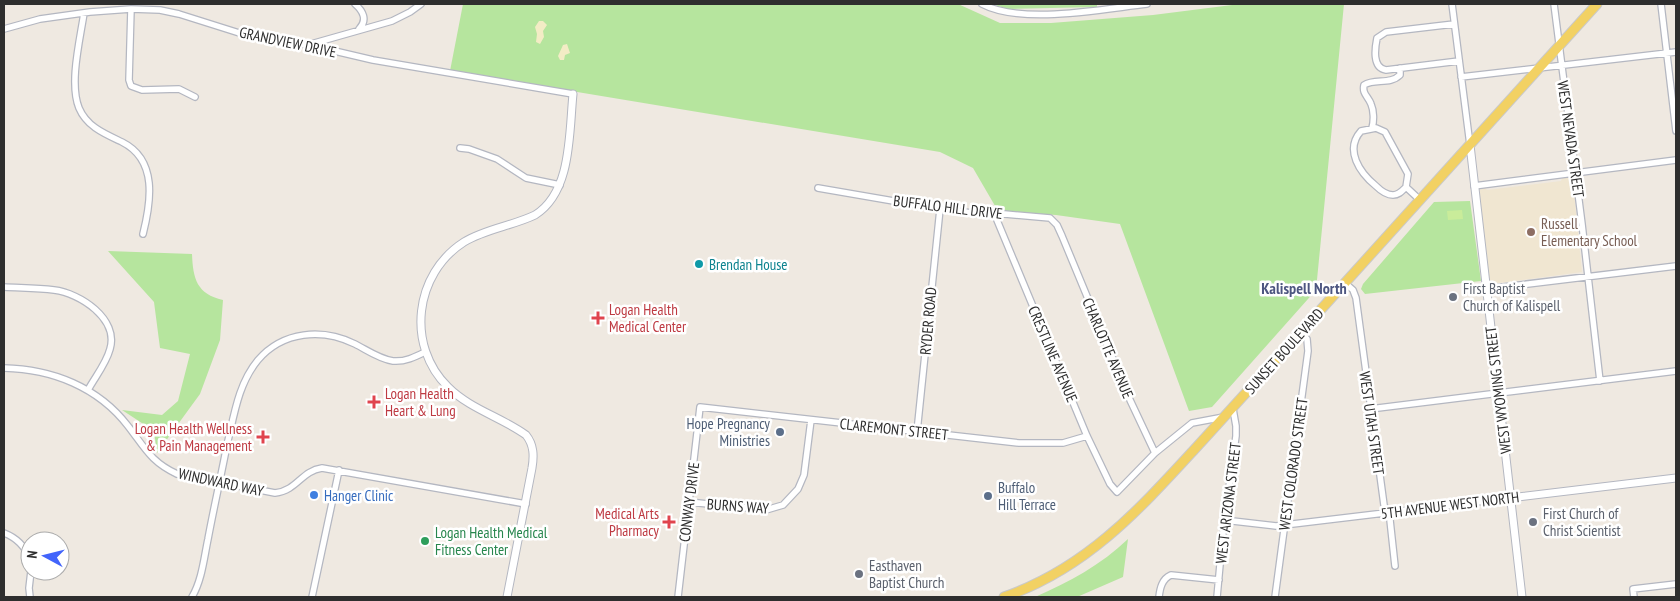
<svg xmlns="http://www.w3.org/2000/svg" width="1680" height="601" viewBox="0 0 1680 601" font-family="'PT Sans Narrow',sans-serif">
  <rect width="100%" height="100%" fill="#efe9e1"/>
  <path fill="#f0e6d1" d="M 1562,178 L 1571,178 L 1573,182 L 1582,272 L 1491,284 L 1489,281 L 1479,190 L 1485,188 L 1487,190 L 1561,181 Z"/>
  <path fill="#b6e59e" d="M 463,4 L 958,4 L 1000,23 L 1051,23 L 1153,15 L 1240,4 L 1344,4 L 1316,290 L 1212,407 L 1189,411 L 1120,224 L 1056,215 L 998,211 L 973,168 L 940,152 L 450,71 Z
    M 992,4 L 1097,4 L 1097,7 L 1008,9 Z
    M 1470,201 L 1481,281 L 1365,294 L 1361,289 L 1363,284 L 1434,202 Z
    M 108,251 L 192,254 C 193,279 197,294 223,300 L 220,340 L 200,394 L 157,453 L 154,431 L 122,410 L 162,415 L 178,401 L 190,354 L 160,348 L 154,302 Z
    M 1128,539 L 1123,577 L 1077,597 L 1035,597 C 1069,582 1101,565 1128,539 Z"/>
  <path fill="#f3ecc5" d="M 539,21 L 543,21 L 547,25 L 543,31 L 544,37 L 540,44 L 536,42 L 537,34 L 535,27 Z
    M 567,44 L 570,53 L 565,55 L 564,60 L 560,60 L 558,56 L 563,45 Z"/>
  <path fill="#c9ec9a" d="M 1462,210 L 1463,219 L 1448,220 L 1447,211 Z"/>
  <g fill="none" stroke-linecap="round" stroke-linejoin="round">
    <g stroke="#b4b7c1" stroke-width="8">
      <path id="minor" d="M 355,4 C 363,11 368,20 359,29
        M 982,4 C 1022,25 1102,9 1147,4
        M 1452,4 L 1470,145
        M 1554,4 L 1582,224 L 1600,381
        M 1661,4 L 1676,131
        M 131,9 L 129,80 L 131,86 L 142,90 L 179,89 L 195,97
        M 84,13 C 80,40 69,83 79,108 C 87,127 105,134 122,142 C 158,160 151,202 143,234
        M 1454,24 L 1386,32 L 1377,38 C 1375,48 1372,68 1386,70 L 1459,61
        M 4,29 L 40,19 L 90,12 L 131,9 L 160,10 L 179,14 L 252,37 L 309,45 L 373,60 L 573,94
        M 311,44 L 392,21 L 410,12 L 421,4
        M 1461,77 L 1676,52
        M 1372,128 C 1374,121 1374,111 1371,104 C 1368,96 1362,94 1364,85 C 1375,78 1390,85 1400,75 L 1400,68
        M 460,148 L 469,149 L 497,159 L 526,178 L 560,185
        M 1474,186 L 1676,160
        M 1406,187 C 1402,191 1399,195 1393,195 C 1386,195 1380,190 1376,186 C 1360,173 1344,150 1361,131 L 1376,128 L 1385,132 L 1408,174 L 1406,187 L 1420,200
        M 818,188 L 940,209 L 988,215 L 994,213 L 1050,218 L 1057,225 L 1062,236 L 1130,400 L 1155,453
        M 994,213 L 1087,436 L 1110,484 L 1117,492 L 1155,453 L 1192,423 L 1224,417
        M 1345,283 L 1353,290 L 1356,298 L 1384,505 L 1390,520 L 1395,566
        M 4,287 C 20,288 37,288 54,290 C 80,293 119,319 110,349 C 106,364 95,377 88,390
        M 1486,289 L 1676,266
        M 4,368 C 52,369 98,387 128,426 C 145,448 151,462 177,474 L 275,493 C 298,490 301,471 322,468 L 526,504
        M 1370,409 L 1676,371
        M 917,432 L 940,209
        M 689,502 L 766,510 L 783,505 L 798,489 L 804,475 L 811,420
        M 1224,520 L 1276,526 L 1510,498
        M 4,533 C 17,538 25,546 30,559
        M 30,597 L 29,588 L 31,571
        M 192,597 C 202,580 204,558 208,539 C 214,507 221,476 227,445 C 234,416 238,384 258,360 C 283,331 322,328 355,344 C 367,350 379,359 393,361 C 405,362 415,357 425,352
        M 312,597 L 339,470
        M 678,597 L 700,407 L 1019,443 L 1063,443 L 1087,436
        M 1159,597 C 1160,588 1162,579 1171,575 L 1219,580
        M 1217,597 L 1223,532 L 1236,436 L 1236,426 L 1233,409
        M 1275,597 L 1308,351 L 1307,339 L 1301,332
        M 1634,597 L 1633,589 L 1676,584"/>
    </g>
    <g stroke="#b4b7c1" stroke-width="9">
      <path id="tertiary" d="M 1470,145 L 1522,597
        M 1510,498 L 1676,478
        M 507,597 L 532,468 C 534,456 534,445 526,435 C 501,417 470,409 448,387 C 406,346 414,274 464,242 C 485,229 512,226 535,215 C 572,192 569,133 573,94"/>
    </g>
    <g stroke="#c9c9c9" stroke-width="11">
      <path id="primary" d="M 1004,597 C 1085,569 1137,512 1193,451 C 1234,406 1275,361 1315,316 C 1409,211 1504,108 1597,4"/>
    </g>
    <use href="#minor" stroke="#fff" stroke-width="5.5"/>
    <use href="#tertiary" stroke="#fff" stroke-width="7"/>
    <use href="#primary" stroke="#f2d163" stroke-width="9"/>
  </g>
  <circle fill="#8d6e63" stroke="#fff" stroke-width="2" cx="1531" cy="232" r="5"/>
  <circle fill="#0f9aa8" stroke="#fff" stroke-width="2" cx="699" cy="264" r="5"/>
  <g fill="#6b7280" stroke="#fff" stroke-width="2">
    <circle cx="1453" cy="297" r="5"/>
    <circle cx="1533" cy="522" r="5"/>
    <circle cx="859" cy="574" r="5"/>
  </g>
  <g fill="#e0444e" stroke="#fff" stroke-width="2">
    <path d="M595.5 310.5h5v5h5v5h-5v5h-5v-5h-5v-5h5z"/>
    <path d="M371.5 394.5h5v5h5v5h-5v5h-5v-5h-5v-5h5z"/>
    <path d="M260.5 429.5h5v5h5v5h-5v5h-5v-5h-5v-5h5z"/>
    <path d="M666.5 514.5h5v5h5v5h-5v5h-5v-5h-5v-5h5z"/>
  </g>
  <g fill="#5c6f8a" stroke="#fff" stroke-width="2">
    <circle cx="780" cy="432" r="5"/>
    <circle cx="988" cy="496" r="5"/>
  </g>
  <circle fill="#3f7fe0" stroke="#fff" stroke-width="2" cx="314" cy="495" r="5"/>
  <circle fill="#2e9e5b" stroke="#fff" stroke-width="2" cx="425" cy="541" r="5"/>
  <g text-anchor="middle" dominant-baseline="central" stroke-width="5" stroke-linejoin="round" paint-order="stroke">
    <g font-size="15" fill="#2e2e2e" stroke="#fff">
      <text transform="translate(288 42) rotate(12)">GRANDVIEW DRIVE</text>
      <text transform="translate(1571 139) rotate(82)">WEST NEVADA STREET</text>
      <text transform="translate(948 207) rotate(7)">BUFFALO HILL DRIVE</text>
      <text transform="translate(928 321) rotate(-85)">RYDER ROAD</text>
      <text transform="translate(1108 348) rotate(67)">CHARLOTTE AVENUE</text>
      <text transform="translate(1284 351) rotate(-48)">SUNSET BOULEVARD</text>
      <text transform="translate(1053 354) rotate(67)">CRESTLINE AVENUE</text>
      <text transform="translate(1498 390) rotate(-97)">WEST WYOMING STREET</text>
      <text transform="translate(1372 423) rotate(82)">WEST UTAH STREET</text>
      <text transform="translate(894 429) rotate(6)">CLAREMONT STREET</text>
      <text transform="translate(1293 464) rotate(-82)">WEST COLORADO STREET</text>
      <text transform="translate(221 482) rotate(12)">WINDWARD WAY</text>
      <text transform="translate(689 502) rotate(-83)">CONWAY DRIVE</text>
      <text transform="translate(1228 503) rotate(-83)">WEST ARIZONA STREET</text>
      <text transform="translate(1450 505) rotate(-7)">5TH AVENUE WEST NORTH</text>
      <text transform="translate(738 506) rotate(4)">BURNS WAY</text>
    </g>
    <g font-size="15" fill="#785e54" stroke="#fff" text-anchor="start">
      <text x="1541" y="223">Russell<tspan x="1541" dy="17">Elementary School</tspan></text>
    </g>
    <g font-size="15" fill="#0d838f" stroke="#fff" text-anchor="start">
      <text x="709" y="264">Brendan House</text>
    </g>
    <g font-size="15" fill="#5b616d" stroke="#fff" text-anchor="start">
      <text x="1463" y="288">First Baptist<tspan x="1463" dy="17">Church of Kalispell</tspan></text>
      <text x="1543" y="513">First Church of<tspan x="1543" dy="17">Christ Scientist</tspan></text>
      <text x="869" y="565">Easthaven<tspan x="869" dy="17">Baptist Church</tspan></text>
    </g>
    <g font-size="15" fill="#be3a42" stroke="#fff" text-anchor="start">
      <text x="609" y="309">Logan Health<tspan x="609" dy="17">Medical Center</tspan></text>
      <text x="385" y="393">Logan Health<tspan x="385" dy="17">Heart &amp; Lung</tspan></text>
      <text x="252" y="428" text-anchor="end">Logan Health Wellness<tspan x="252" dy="17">&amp; Pain Management</tspan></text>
      <text x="659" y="513" text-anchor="end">Medical Arts<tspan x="659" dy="17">Pharmacy</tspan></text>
    </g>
    <g font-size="15" fill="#4e5e75" stroke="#fff" text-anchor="end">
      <text x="770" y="423">Hope Pregnancy<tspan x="770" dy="17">Ministries</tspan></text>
      <text x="998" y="487" text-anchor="start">Buffalo<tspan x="998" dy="17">Hill Terrace</tspan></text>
    </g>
    <g font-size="15" fill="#366cbe" stroke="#fff" text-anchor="start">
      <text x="324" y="495">Hanger Clinic</text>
    </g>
    <g font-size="15" fill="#27864d" stroke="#fff" text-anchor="start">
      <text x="435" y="532">Logan Health Medical<tspan x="435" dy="17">Fitness Center</tspan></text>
    </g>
    <g font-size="16" font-weight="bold" fill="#4d5680" stroke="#fff">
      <text x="1304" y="288">Kalispell North</text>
    </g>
  </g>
  <rect width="1680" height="601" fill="none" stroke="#2e2e2e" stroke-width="10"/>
  <g transform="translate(45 556) rotate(277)"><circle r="24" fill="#ffffff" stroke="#ababab"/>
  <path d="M0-4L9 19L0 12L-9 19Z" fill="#4264fb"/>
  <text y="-8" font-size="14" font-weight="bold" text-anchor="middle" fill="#2e2e2e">N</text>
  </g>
</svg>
